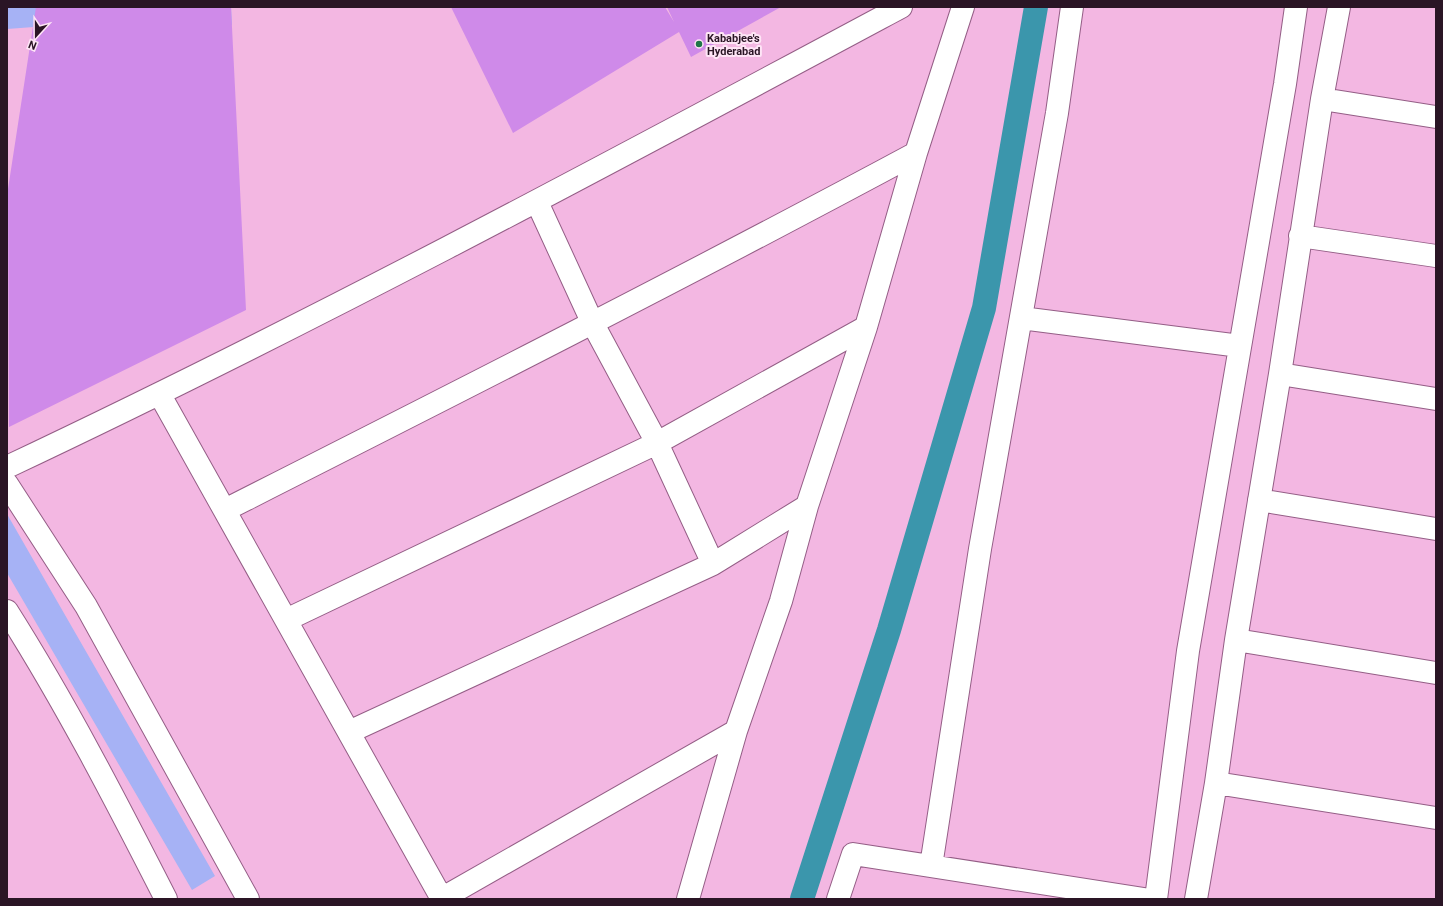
<svg xmlns="http://www.w3.org/2000/svg" width="1443" height="906" viewBox="0 0 1443 906" font-family="Roboto,sans-serif">
  <rect width="100%" height="100%" fill="#f3b7e2"/>
  <path fill="#a6b2f5" d="M 7,7 L 231,7 L 232,25 L 182,16 L 7,29 Z
    M 7,514 L 215,876 L 192,890 L 7,573 Z"/>
  <g fill="none" stroke-linecap="round" stroke-linejoin="round">
    <path stroke="#3b96ac" stroke-width="24" d="M 802,899 L 889,630 L 984,308 L 1036,7"/>
  </g>
  <path fill="#cf8ae9" d="M 36,7 L 231,7 L 246,310 L 9,427 L 8,189 Z
    M 451,7 L 665,7 L 674,22 L 667,7 L 781,7 L 691,57 L 679,32 L 513,133 Z"/>
  <g fill="none" stroke-linecap="round" stroke-linejoin="round">
    <g stroke="#945e86" stroke-width="24">
      <path id="street" d="M 1322,99 L 1436,117
        M 537,202 L 593,324 L 657,443 L 713,564
        M 1300,236 L 1436,256
        M 1021,318 L 1240,346
        M 1280,374 L 1436,399
        M 160,395 L 442,899
        M 7,467 C 310,324 606,165 901,7
        M 7,484 L 86,606 L 248,899
        M 1259,500 L 1436,529
        M 225,510 C 456,393 687,276 916,153
        M 7,611 C 66,704 116,801 166,899
        M 286,620 L 657,443 L 866,327
        M 1236,640 L 1436,673
        M 349,732 L 713,564 L 807,506
        M 1216,783 L 1436,818
        M 931,866 L 980,549 L 1057,113 L 1072,7
        M 441,899 L 736,731
        M 688,899 L 736,731 L 781,601 L 807,506 L 866,327 L 916,153 L 963,7
        M 838,899 L 853,854 L 1144,899
        M 1156,899 L 1188,651 L 1285,84 L 1296,7
        M 1196,899 L 1216,783 L 1236,640 L 1280,374 L 1322,99 L 1339,7"/>
    </g>
    <use href="#street" stroke="#fff" stroke-width="22"/>
  </g>
  <circle fill="#1d7549" stroke="#fee5f6" stroke-width="1.5" cx="699" cy="44" r="4"/>
  <g text-anchor="middle" dominant-baseline="central" stroke-width="4" stroke-linejoin="round" paint-order="stroke">
    <g font-size="11" font-weight="bold" fill="#2a1525" stroke="#fee5f6" text-anchor="start">
      <text x="707" y="38">Kababjee's<tspan x="707" dy="13">Hyderabad</tspan></text>
    </g>
  </g>
  <rect width="1443" height="906" fill="none" stroke="#2a1525" stroke-width="16"/>
  <g transform="translate(36 36) rotate(201)" stroke="#fee5f6" stroke-width="3" paint-order="stroke">
  <path d="M0-3L7 15L0 10L-7 15Z" fill="#2a1525"/>
  <text y="-6" font-size="11" font-weight="bold" text-anchor="middle" fill="#2a1525">N</text>
  </g>
</svg>
